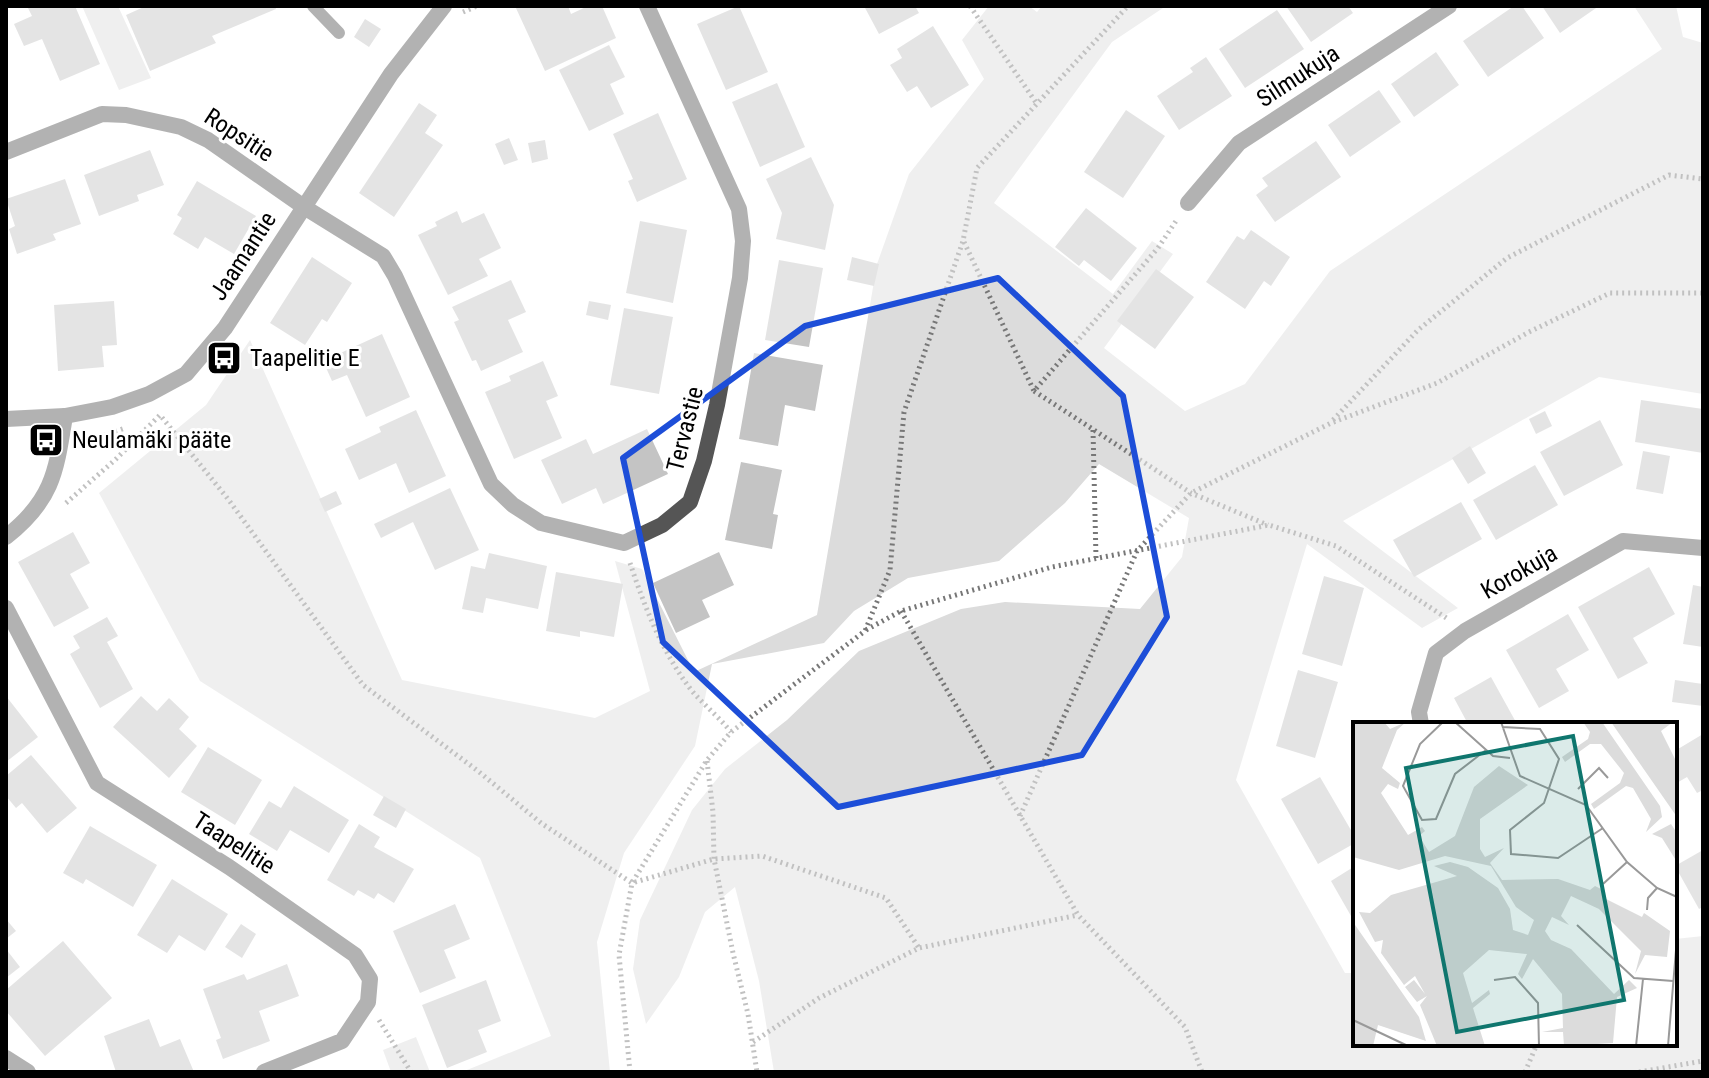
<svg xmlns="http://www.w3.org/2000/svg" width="1709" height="1078" viewBox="0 0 1709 1078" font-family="'Roboto Condensed',sans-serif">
  <rect width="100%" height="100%" fill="#fff"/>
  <path fill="#dcdcdc" d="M 82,6 L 118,6 L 151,78 L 119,90 Z
    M 989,6 L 1029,6 L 1037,12 L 1042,6 L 1166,6 L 1112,42 L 994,203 L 1113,294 L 1152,241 L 1173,254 L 1104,348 L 1185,411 L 1245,384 L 1330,271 L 1662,49 L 1634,6 L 1676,6 L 1683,37 L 1703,43 L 1703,394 L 1599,377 L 1343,521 L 1458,608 L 1422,628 L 1307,544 L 1236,780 L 1345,973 L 1355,973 L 1355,1044 L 1675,1044 L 1675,939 L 1703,936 L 1703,1072 L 774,1072 L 759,981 L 735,887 L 705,912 L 679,977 L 646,1024 L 633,969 L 640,920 L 692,810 L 725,769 L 787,720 L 859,651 L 961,609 L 1005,602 L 1140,609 L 1182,557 L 1189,518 L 1099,464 L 1065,503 L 999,561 L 908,578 L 854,611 L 824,643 L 712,664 L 695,746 L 624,853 L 597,942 L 610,1072 L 462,1072 L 551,1036 L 480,858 L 200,681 L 99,493 L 206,405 L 250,340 L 402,680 L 595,718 L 650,691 L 615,561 L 642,569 L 694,672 L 817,615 L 877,264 L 909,174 L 984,79 L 962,40 Z
    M 416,1037 L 430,1072 L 391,1072 L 383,1050 Z"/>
  <path fill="#c4c4c4" d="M 27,6 L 75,6 L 100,64 L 60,81 L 42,39 L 24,46 L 14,24 L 32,16 Z
    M 146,6 L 275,6 L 276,9 L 212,36 L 216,43 L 150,71 L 126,15 Z
    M 515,6 L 568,6 L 571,14 L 588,6 L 602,6 L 616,38 L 545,71 Z
    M 739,6 L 768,72 L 726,90 L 697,24 Z
    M 864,6 L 915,6 L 919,13 L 879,34 Z
    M 1286,6 L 1348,6 L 1353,13 L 1311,42 Z
    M 1514,6 L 1522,6 L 1544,38 L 1488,77 L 1463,41 Z
    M 1542,6 L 1599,6 L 1560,33 Z
    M 1277,10 L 1304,49 L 1245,88 L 1219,49 Z
    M 365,19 L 381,29 L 369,47 L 354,37 Z
    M 933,26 L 969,85 L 931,108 L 917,86 L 907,92 L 890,65 L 902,58 L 897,49 Z
    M 609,45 L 625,77 L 610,84 L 624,114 L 589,131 L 559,70 Z
    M 1436,52 L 1459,85 L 1414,117 L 1391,84 Z
    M 1206,57 L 1232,96 L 1179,130 L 1157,96 L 1193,72 L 1190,68 Z
    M 777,83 L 805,147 L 760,167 L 732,102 Z
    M 1379,90 L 1401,122 L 1350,157 L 1328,125 Z
    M 419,103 L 437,115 L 425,133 L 443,145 L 394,217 L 359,193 Z
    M 1126,110 L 1165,136 L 1123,198 L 1084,172 Z
    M 658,113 L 687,179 L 637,202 L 628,181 L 633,179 L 613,134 Z
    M 509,138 L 518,160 L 504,165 L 495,144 Z
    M 545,140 L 548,159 L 532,163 L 528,143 Z
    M 1316,141 L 1341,177 L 1275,222 L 1256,195 L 1268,186 L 1262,178 Z
    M 150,150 L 164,185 L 137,195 L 139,201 L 99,216 L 84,175 Z
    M 811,157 L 834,205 L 825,250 L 776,239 L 782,213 L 766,179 Z
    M 65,179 L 81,224 L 53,234 L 56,240 L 17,254 L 9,229 L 15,226 L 6,199 Z
    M 197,181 L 256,216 L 234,254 L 205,237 L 198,249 L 173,234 L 182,218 L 177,215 Z
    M 1086,208 L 1137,248 L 1111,281 L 1084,260 L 1079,266 L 1055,247 Z
    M 457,211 L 462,223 L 484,213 L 501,248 L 479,259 L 488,276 L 448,295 L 418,235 L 437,226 L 435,222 Z
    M 640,221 L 687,230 L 673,303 L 626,293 Z
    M 1251,230 L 1290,257 L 1271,286 L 1264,281 L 1245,309 L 1206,282 L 1237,236 L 1244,240 Z
    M 312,257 L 352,283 L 327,322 L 322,319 L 305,345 L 270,323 Z
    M 852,257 L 879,264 L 874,286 L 847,280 Z
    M 779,260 L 823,268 L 809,347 L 765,340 Z
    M 1156,269 L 1194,297 L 1155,349 L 1117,321 Z
    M 511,280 L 526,312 L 508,320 L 523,352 L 481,371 L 476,360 L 472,361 L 454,322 L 459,320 L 452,307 Z
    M 114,301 L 117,345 L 102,346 L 104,367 L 58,371 L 54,305 Z
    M 589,301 L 611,305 L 608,320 L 586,315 Z
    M 624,308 L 673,317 L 659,394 L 610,385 Z
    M 382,334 L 410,397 L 366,417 L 347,375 L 332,381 L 323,361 Z
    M 754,353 L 823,365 L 815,411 L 785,405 L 778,446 L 739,439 Z
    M 543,361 L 558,396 L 546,401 L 562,438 L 514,459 L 485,392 L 511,381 L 509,376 Z
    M 1641,400 L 1703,409 L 1703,453 L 1635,442 Z
    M 416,410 L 446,476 L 409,493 L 396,463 L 359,480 L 345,449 L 381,432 L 379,427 Z
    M 1545,411 L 1552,426 L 1536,434 L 1529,419 Z
    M 1600,420 L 1623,465 L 1564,496 L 1540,452 Z
    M 647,429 L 668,474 L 603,504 L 596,488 L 562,504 L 541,460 L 586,439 L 593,454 Z
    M 1470,446 L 1486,473 L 1468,484 L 1452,458 Z
    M 1643,451 L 1670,456 L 1663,494 L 1636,489 Z
    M 741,462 L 782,470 L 773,514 L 778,515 L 772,549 L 725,540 Z
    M 1535,465 L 1558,505 L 1496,540 L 1473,500 Z
    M 450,488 L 479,550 L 435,570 L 413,522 L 381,538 L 374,524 Z
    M 336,491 L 342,504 L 325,512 L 319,499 Z
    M 1461,502 L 1482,539 L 1414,577 L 1393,540 Z
    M 73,532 L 90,563 L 70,574 L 89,608 L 54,627 L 18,562 Z
    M 719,552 L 734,585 L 702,600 L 710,617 L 676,633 L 653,583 Z
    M 489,553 L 547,566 L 538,609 L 486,598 L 483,613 L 462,609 L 471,566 L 485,569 Z
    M 1649,567 L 1675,614 L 1633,638 L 1648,663 L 1618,679 L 1578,607 Z
    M 556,572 L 623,584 L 614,637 L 580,631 L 580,637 L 546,631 Z
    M 1324,576 L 1364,588 L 1342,666 L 1302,654 Z
    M 1693,585 L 1703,587 L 1703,647 L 1683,644 Z
    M 1568,614 L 1589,650 L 1556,669 L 1569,691 L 1539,708 L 1506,650 Z
    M 107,617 L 118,636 L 107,642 L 133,689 L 100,708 L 70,654 L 80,648 L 73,636 Z
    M 1298,670 L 1338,682 L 1315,758 L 1276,746 Z
    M 1491,677 L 1517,724 L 1468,724 L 1454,698 Z
    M 1675,680 L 1703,684 L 1703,706 L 1672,702 Z
    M 6,696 L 38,737 L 6,762 Z
    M 141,696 L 157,711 L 169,698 L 189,717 L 179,729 L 197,746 L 169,778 L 113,727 Z
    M 1703,734 L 1703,790 L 1697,793 L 1687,777 L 1675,784 L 1675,744 L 1678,749 Z
    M 208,747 L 262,780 L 235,825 L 181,792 Z
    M 31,755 L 77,808 L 47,833 L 22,803 L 16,808 L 6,796 L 6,776 Z
    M 1320,777 L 1355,837 L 1355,843 L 1318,864 L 1281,799 Z
    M 294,786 L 349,820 L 329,853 L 290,830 L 277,851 L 249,834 L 269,801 L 281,808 Z
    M 384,796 L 406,809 L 396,828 L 373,815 Z
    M 359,824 L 380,837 L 374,847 L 414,869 L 394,903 L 378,893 L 374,899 L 358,890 L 354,896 L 327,880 Z
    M 90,826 L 157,865 L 133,907 L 86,879 L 83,884 L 63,873 Z
    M 1703,850 L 1703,907 L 1699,909 L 1675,866 Z
    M 1355,866 L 1355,923 L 1331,881 Z
    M 172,879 L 228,914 L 205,951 L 179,935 L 167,953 L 137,935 Z
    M 455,904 L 470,939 L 444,950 L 456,978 L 420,993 L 393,931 Z
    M 6,919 L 16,931 L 6,939 Z
    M 241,924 L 256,934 L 242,958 L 225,947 Z
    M 63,941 L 112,998 L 45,1056 L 6,1011 L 6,990 Z
    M 6,949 L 20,967 L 6,978 Z
    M 287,964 L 299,996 L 259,1011 L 270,1041 L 223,1059 L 216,1040 L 221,1038 L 203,989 L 244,974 L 247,980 Z
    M 486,980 L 501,1021 L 478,1030 L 487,1052 L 447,1068 L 422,1005 Z
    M 149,1019 L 160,1047 L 180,1039 L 194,1072 L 116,1072 L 104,1036 Z"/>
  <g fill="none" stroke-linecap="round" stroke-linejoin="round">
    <path stroke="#777" stroke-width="5" stroke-dasharray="2 4" stroke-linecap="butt" d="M 970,6 L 1037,104
      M 463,12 L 477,6
      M 964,242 L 1034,391 L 1158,248 L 1178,218
      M 1034,391 L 1191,493 L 1268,525
      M 1333,420 L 1418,330 L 1507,258 L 1669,175 L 1703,179
      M 1093,430 L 1096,558
      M 80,438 L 106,435 L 125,428
      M 66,503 L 116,459 L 160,415 L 228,499 L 363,685 L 478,771 L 541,823 L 632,883 L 714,859 L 762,856 L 886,898 L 919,948
      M 630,563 C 645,608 663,654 692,691 C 704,705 718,716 731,732
      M 901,611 L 1078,915 L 1185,1027 L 1202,1072
      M 866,630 L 901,611 L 1052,567 L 1269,525 L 1336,546 L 1448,619
      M 707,761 L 713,812 L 714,859 L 733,953 L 748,1014 L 757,1072
      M 1020,816 L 1137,551 L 1191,493 L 1331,423 L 1437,383 L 1529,332 L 1610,293 L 1703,293
      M 379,1020 L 411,1072
      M 753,1042 L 819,998 L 919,948 L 1078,915
      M 630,1072 L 619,955 L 632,883 L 707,760 L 731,732 L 865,631 L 890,570 L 904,412 L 963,241 L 977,168 L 1128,6
      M 1525,1072 L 1537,1044
      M 1639,1072 L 1703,1061"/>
    <path stroke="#555" stroke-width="12" d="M 313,6 L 339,33"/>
    <path stroke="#555" stroke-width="16" d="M 6,152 L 102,114 L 126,115 L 181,127 L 208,140 L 304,207 L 383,256 L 395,276 L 491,484 L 513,505 L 541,523 L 624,543 L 662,525 L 690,502 L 704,461 L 717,405 L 740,278 L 743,241 L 739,209 L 647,6
      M 1188,203 L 1239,143 L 1449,6
      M 6,537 C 53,500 56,472 65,416
      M 6,608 L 97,783 L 229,867 L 355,955 L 370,979 L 368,1002 L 342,1041 L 264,1072
      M 1421,724 L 1419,712 L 1436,653 L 1465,631 L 1623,541 L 1703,548
      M 6,1058 L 28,1072"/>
    <path stroke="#555" stroke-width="16" d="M 6,419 L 65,416 L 112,407 L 149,394 L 186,374 L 225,328 L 391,74 L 444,6"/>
  </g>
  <path d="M0 0H1709V1078H0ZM 998,278 L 1123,396 L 1167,617 L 1082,755 L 838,807 L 663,642 L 623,458 L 805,326 Z" fill="#fff" fill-opacity=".55" fill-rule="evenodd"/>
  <path fill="none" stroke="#1d4ed8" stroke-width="6" stroke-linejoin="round" d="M 998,278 L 1123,396 L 1167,617 L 1082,755 L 838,807 L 663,642 L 623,458 L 805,326 Z"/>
  <defs>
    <g id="bus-square" transform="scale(1.8)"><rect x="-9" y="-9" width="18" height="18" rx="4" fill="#000" stroke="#fff"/><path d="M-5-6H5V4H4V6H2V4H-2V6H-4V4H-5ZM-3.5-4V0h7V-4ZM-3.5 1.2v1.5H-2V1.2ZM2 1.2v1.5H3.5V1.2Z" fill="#fff"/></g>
  </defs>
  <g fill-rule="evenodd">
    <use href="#bus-square" x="224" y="358"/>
    <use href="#bus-square" x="46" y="440"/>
  </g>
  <g text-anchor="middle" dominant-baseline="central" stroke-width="6" stroke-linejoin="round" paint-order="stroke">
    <g font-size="24" fill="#000" stroke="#fff">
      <text transform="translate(1298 76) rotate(-33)">Silmukuja</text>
      <text transform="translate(239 135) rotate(33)">Ropsitie</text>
      <text transform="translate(243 256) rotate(-57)">Jaamantie</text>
      <text transform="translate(685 429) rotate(-76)">Tervastie</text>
      <text transform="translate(1519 572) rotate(-30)">Korokuja</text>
      <text transform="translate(234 843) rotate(33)">Taapelitie</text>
    </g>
    <g font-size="24" fill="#000" stroke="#fff" text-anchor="start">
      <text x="250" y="358">Taapelitie E</text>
      <text x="72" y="440">Neulamäki pääte</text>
    </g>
  </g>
  <g transform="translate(1353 722)">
    <rect width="324" height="324" fill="#fff"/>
    <path d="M 0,0 L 31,0 L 37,7 L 53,0 L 44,8 L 29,46 L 47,61 L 45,67 L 35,62 L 28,71 L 55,113 L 69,105 L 72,109 L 66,114 L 76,130 L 102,114 L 121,65 L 146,44 L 175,63 L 127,97 L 127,127 L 132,135 L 151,126 L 137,141 L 149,158 L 205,157 L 237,168 L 242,164 L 252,169 L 249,175 L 289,195 L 291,191 L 317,209 L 314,235 L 292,233 L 282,252 L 288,229 L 246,187 L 218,174 L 208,194 L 216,203 L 199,195 L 192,209 L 198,218 L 218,227 L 261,272 L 276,258 L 284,266 L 264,275 L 260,321 L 211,324 L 210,310 L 189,310 L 210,306 L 209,272 L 180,237 L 169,257 L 165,252 L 174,232 L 136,228 L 110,251 L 119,281 L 136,268 L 137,272 L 120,286 L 132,324 L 84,324 L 67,283 L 74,274 L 64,280 L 52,265 L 61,258 L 72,272 L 62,254 L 51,263 L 28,231 L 30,218 L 22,220 L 6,190 L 17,191 L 38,173 L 104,154 L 81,144 L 97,140 L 115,145 L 145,166 L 157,187 L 160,208 L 175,213 L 181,198 L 163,185 L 138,144 L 92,134 L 46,148 L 0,135 ZM 230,0 L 249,0 L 307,84 L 309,95 L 293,110 L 298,97 L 280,66 L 273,64 L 241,87 L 238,82 L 267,61 L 271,51 L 248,22 L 237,22 L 212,40 L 209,35 L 235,17 L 237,10 ZM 258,0 L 320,0 L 308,9 L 324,41 L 324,95 ZM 318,102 L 324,111 L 324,140 L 309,116 L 299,112 ZM 0,200 L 66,295 L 73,319 L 25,303 L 20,324 L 0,324 Z" fill="#dcdcdc"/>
    <path fill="none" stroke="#999" stroke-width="2" d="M 90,0 L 67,22 L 50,64 L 69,98 L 83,97 L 102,52 L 133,28M 102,0 L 140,34 L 157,36M 148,0 L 167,54 L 233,83 L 274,140 L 304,166 L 324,175M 149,5 L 187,7 L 206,37 L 191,81 L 157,108 L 158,132 L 205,136 L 250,106M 225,67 L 246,46 L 255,56M 250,162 L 274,140M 294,188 L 295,176 L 304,166M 224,203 L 281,256 L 320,259M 141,258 L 162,255 L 185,281 L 186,324M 0,298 L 55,324M 283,324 L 290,257M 315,324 L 324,216"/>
    <path fill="#0f766e" fill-opacity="0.15" stroke="#0f766e" stroke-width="4" d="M 220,14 L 271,278 L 104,310 L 53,46 Z"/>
    <rect width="324" height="324" fill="none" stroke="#000" stroke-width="4"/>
  </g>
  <rect width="1709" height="1078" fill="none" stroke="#000000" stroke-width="16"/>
</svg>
